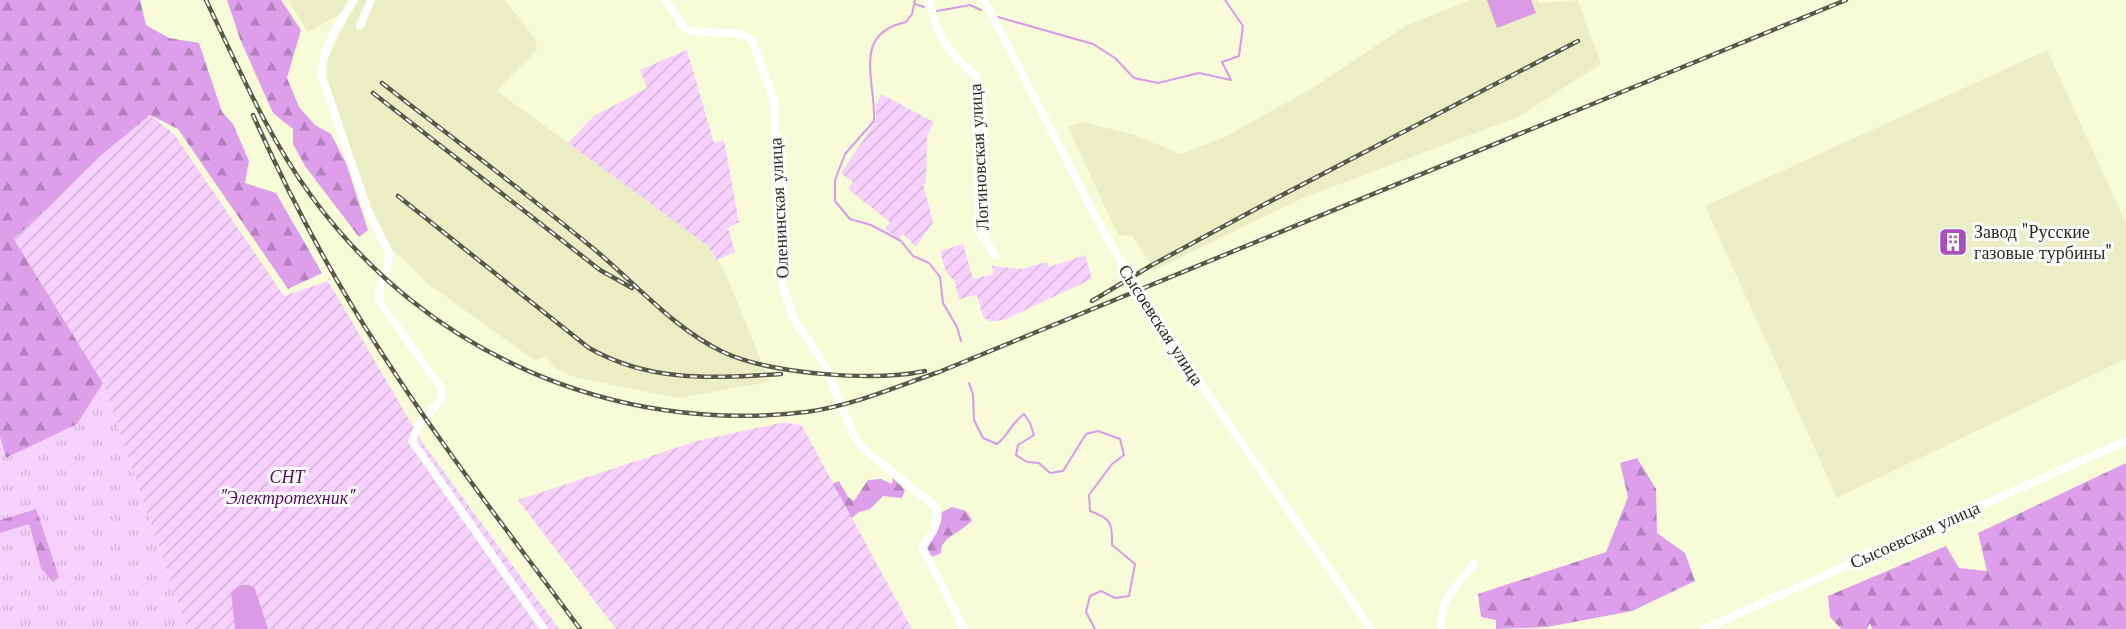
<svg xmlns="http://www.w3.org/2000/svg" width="2126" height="629" viewBox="0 0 2126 629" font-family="'Libre Baskerville',serif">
  <defs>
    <pattern id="grass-tufts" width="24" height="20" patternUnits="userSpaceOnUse" patternTransform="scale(1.5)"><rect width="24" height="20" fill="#f7d1fe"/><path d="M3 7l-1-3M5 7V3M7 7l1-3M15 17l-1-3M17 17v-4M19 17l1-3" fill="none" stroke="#d4b4d9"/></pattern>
    <pattern id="forest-firs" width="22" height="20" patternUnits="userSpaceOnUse" patternTransform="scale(1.5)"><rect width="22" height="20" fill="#dd9eea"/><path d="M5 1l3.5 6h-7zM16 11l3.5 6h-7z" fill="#b381bd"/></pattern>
    <pattern id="garden-furrows" width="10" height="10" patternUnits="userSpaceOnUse" patternTransform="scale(1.5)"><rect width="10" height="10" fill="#f7d1fe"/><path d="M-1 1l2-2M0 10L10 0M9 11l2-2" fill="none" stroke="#d4b4d9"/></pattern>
  </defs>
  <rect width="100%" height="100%" fill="#f8fbd8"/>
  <path fill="#ebeec5" d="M 288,0 L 348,0 L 339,15 L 308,32 Z
    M 357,0 L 505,0 L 536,40 L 537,50 L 497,91 L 708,246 L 724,270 L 770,382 L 677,398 L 574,377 L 556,369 L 545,357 L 534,360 L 427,283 L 390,247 L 370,207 L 327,85 L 326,62 Z
    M 1470,0 L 1537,0 L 1539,3 L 1578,0 L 1601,64 L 1518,117 L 1303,198 L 1155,270 L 1132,236 L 1118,235 L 1068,127 L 1082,122 L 1135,135 L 1180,154 L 1225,137 L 1314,87 L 1407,25 Z
    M 2047,50 L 2126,223 L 2126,359 L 1837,498 L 1705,206 Z"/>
  <path fill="url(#grass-tufts)" d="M 103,383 L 187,629 L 0,629 L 0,533 L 29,524 L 32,540 L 36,509 L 0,520 L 0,437 L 6,458 L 77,424 Z"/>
  <path fill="url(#forest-firs)" d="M 0,0 L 140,0 L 146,25 L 169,38 L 199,43 L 222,112 L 233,124 L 249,161 L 245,183 L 276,193 L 322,273 L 288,289 L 178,129 L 150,115 L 14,239 L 103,383 L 77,424 L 6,458 L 0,437 Z
    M 227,0 L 281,0 L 301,30 L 287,78 L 299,107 L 315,125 L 331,134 L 346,163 L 368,230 L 359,237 L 305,166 L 293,144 L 293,129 L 273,113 L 240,39 Z
    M 1637,458 L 1656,489 L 1657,533 L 1685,553 L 1695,581 L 1632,611 L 1547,627 L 1496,629 L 1496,620 L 1481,617 L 1478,594 L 1606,552 L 1628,497 L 1620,463 Z
    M 2126,463 L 2126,629 L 1872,629 L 1870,623 L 1867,629 L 1841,629 L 1830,617 L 1828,596 L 1946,546 L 1959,568 L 1987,571 L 1978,533 Z
    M 893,478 L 905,490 L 902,498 L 883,496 L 870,509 L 859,512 L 849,520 L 825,487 L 839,481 L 848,497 L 854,501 L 868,480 L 881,479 L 892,484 Z
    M 952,507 L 966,511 L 972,520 C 964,531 939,538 941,553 L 932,557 L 927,549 L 941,522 L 942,512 Z
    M 36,509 L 59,577 L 53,582 L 41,568 L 29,524 L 0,533 L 0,520 Z"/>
  <path fill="url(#garden-furrows)" d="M 687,50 L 714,143 L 724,140 L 739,222 L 728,228 L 735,252 L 717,260 L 708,246 L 568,143 L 594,116 L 647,88 L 640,70 Z
    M 881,94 L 934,122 L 927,136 L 926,183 L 923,184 L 933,222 L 916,247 L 903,234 L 899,239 L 885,229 L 890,222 L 848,189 L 853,182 L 841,173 L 876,121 L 876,106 Z
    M 150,115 L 174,134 L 284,296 L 328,281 L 422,442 L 559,629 L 187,629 L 103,383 L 14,239 L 99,157 Z
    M 963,244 L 973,279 L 994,274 L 992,266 L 1021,269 L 1047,262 L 1049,267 L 1085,255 L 1092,279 L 1006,319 L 991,322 L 983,317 L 977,295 L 959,299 L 954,280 C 946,275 941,261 941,251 Z
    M 785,422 L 802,426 L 912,629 L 616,629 L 518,500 L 697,441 Z"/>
  <path fill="#da9ae6" d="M 1487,0 L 1531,0 L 1536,13 L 1497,28 Z
    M 242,585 L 250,585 L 255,589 L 268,629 L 235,629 L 231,592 Z"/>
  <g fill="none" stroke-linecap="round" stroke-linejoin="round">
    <path stroke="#da9ae6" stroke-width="2" d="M 915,0 L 912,14 L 906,22 C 851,34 876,80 874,121 L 845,154 L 835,180 L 835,201 L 850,219 L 871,225 L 901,241 L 913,256 L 929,263 L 940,277 L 943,303 L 957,327 L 961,341
      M 915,4 L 924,7
      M 937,11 L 970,5 L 981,10
      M 998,17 L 1093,44 L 1115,58 L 1134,78 L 1158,83 L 1199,73 L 1231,80 L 1222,62 L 1239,56 L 1243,26 L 1225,0
      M 969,383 L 973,395 L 974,420 L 983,438 L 997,444 C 1009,435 1011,423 1024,414 L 1030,423 L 1034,435 L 1018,445 L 1016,455 L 1027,462 L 1039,463 L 1050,473 L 1063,471 L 1086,434 L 1098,431 L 1120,439 L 1124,455 L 1112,464 L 1089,495 L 1090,511 C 1112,519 1112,523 1112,545 L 1135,564 L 1129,596 L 1115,598 L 1101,591 L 1090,596 L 1086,612 L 1095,629"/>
    <path stroke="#fff" stroke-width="8" d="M 354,0 C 339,25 321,47 322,77 L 367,208 L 389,253 C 390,270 377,285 379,301 L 441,388 L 442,399 L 419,424 L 412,441 L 544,629
      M 665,0 L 684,27 L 690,31 L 740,34 L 752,40 L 774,102 L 781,280 L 793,317 L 824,364 L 854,436 L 861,447 L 935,506 C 940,524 933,533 922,547 L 964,629
      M 929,0 C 935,33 950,55 976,76 L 979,223 L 981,234 L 995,255
      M 984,0 L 1101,227 L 1146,305 L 1371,629
      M 360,26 L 371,0
      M 1442,629 C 1438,600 1457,585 1474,564
      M 1704,629 L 2126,441"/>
    <g stroke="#585947" stroke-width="4.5">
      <path id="rail" d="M 206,0 C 238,67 268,137 312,197 C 426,353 614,435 806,412 C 852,406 895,387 939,372 L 1846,0
        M 382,83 C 451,137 521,189 589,245 C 634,281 671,327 723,352 C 770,374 874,382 925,371
        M 373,93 L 600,270 L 632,288
        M 253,115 C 290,198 333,279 383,355 C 444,450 514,539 580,629
        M 398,196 L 589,348 C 651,383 712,378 781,374
        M 1092,301 L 1152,265 L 1265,204 L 1578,41"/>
    </g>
    <use href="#rail" stroke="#fff" stroke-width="2" stroke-dasharray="7" stroke-linecap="butt"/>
  </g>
  <defs>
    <g id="building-square" transform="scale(1.5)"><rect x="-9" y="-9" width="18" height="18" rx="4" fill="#aa50bc" stroke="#fff"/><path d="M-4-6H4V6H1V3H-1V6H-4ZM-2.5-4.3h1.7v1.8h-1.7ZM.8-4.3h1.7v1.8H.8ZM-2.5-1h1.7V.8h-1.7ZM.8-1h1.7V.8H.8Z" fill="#fff"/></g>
  </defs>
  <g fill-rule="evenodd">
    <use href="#building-square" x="1953" y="242"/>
  </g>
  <g text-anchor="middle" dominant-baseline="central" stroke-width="6" stroke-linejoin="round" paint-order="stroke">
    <g font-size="18" fill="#2c2d20" stroke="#fff">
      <text transform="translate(979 157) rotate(-93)">Логиновская улица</text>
      <text transform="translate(779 208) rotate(-93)">Оленинская улица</text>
      <text transform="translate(1161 325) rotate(57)">Сысоевская улица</text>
      <text transform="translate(1915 535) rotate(-24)">Сысоевская улица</text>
    </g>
    <g font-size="18" fill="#2c2d20" stroke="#fff" text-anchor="start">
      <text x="1974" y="232">Завод "Русские<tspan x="1974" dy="21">газовые турбины"</tspan></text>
    </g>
    <g font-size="18" font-style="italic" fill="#590767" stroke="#fff">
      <text x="287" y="477">СНТ<tspan x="287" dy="21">"Электротехник"</tspan></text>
    </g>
  </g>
</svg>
